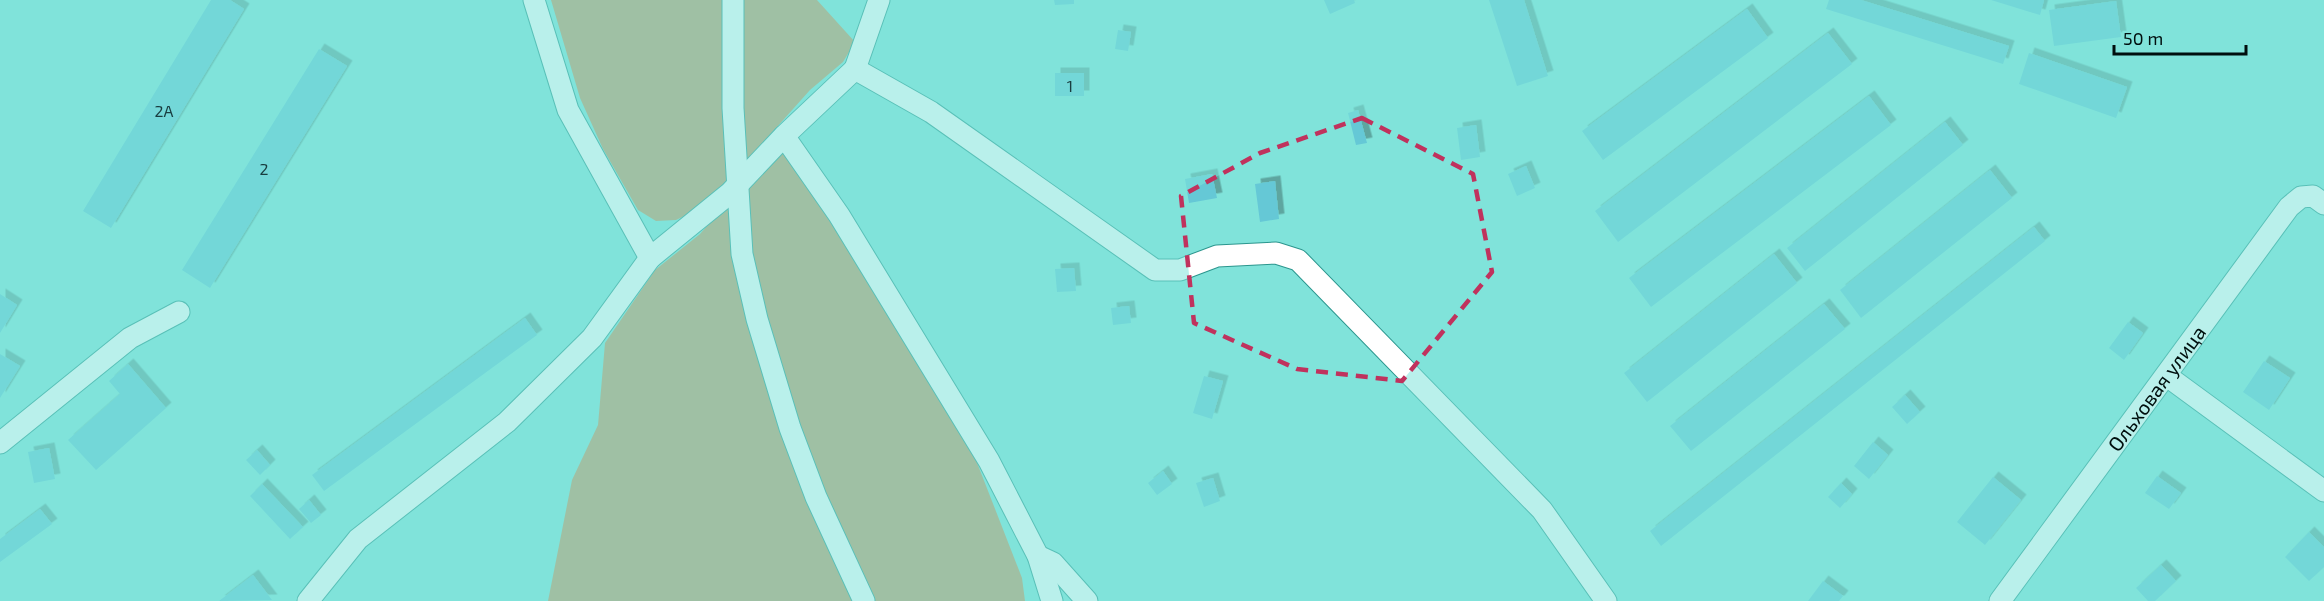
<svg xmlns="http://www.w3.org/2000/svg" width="2324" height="601" viewBox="0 0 2324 601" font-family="'Exo 2',sans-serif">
  <defs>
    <filter id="shadow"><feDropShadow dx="5.5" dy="-5.5" stdDeviation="0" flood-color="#0004"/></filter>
  </defs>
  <rect width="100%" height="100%" fill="#80e3da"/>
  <path fill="#c69662" d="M 551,0 L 817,0 L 855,42 L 843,62 L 810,90 L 718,193 L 695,211 L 676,220 L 656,221 L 638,210 L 603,149 L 580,98 Z
    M 784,138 L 967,437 L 1022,578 L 1025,601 L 548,601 L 572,480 L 598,425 L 605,343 L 655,270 L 700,234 Z"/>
  <path fill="#65c8d6" filter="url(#shadow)" d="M 211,0 L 230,0 L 244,9 L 111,228 L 83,211 Z
    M 1054,0 L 1074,0 L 1074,4 L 1055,5 Z
    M 1324,0 L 1354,0 L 1355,3 L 1330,14 Z
    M 1489,0 L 1524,0 L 1548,76 L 1517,86 Z
    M 1829,0 L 1861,0 L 2009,46 L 2003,64 L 1826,9 Z
    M 1991,0 L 2044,0 L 2040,15 Z
    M 2116,1 L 2121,37 L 2054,46 L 2049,10 Z
    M 1747,9 L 1768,38 L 1603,160 L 1582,131 Z
    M 1118,30 L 1131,32 L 1128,51 L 1115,49 Z
    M 1828,33 L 1852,64 L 1618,242 L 1595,211 Z
    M 319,49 L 347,66 L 210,288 L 182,270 Z
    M 2029,53 L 2127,87 L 2116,118 L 2019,84 Z
    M 1055,73 L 1084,73 L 1084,96 L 1055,96 Z
    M 1869,96 L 1891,125 L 1651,307 L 1629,278 Z
    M 1358,110 L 1367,143 L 1356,145 L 1348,113 Z
    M 1945,122 L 1963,145 L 1805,271 L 1787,248 Z
    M 1476,125 L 1480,157 L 1461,160 L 1457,128 Z
    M 1526,166 L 1535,188 L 1517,196 L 1508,174 Z
    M 1990,170 L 2012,198 L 1861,318 L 1840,290 Z
    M 1212,174 L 1217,198 L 1189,203 L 1185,179 Z
    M 1275,181 L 1279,219 L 1260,222 L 1255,184 Z
    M 2034,227 L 2045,241 L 1661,546 L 1650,531 Z
    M 1774,254 L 1797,283 L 1647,402 L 1624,373 Z
    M 1074,268 L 1076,291 L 1057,292 L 1055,269 Z
    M 0,294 L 17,305 L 0,333 Z
    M 1824,304 L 1845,329 L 1691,451 L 1670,426 Z
    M 1129,306 L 1131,323 L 1113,325 L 1111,308 Z
    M 525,318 L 537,335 L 324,491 L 312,475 Z
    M 2128,322 L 2143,333 L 2124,360 L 2109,348 Z
    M 0,354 L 20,366 L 0,398 Z
    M 2264,361 L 2290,378 L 2269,410 L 2243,392 Z
    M 128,364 L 166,408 L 96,470 L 68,440 L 120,394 L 109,381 Z
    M 1204,376 L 1223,381 L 1212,419 L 1193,413 Z
    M 1905,395 L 1920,412 L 1907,424 L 1892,407 Z
    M 1873,442 L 1888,455 L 1869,479 L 1854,466 Z
    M 49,448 L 55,479 L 34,483 L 28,452 Z
    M 257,450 L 270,465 L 260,475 L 246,460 Z
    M 1163,471 L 1172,484 L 1157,495 L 1148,483 Z
    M 2157,476 L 2181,493 L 2169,509 L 2145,493 Z
    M 1993,477 L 2021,500 L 1985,545 L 1957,522 Z
    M 1213,478 L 1220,501 L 1204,507 L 1196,483 Z
    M 1841,483 L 1852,494 L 1840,508 L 1828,497 Z
    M 262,484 L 303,527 L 290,539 L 250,496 Z
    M 309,500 L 321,515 L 311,523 L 299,509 Z
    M 40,509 L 52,524 L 0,562 L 0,539 Z
    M 2309,532 L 2324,547 L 2324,567 L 2309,581 L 2285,557 Z
    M 2161,565 L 2176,581 L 2155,601 L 2148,601 L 2136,588 Z
    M 253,575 L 272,600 L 219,601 Z
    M 1823,581 L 1843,596 L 1839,601 L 1808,601 Z"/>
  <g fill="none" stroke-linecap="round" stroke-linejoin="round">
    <g stroke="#2b968e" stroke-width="23">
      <g id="minor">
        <path d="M 534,0 L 568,110 L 650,258"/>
        <path d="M 733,0 L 733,108 L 742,254 L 757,319 L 790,428 L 816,497 L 864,601"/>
        <path d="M 855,69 L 879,0"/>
        <path d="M 784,136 L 839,215 L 989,461 L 1038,556 L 1052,601"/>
        <path d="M 2167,376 L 2324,491"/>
        <path d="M 0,443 L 130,338 L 179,312"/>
        <path d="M 1038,556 L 1053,563 L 1087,601"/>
        <path d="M 308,601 L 358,539 L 507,422 L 592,338 L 650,258 L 730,193 L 784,136 L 855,69 L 931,112 L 1155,270 L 1180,270 L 1217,256 L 1276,253 L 1298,260 L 1542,510 L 1606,601"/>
        <path id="s1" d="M 2000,601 L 2289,207 L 2301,197 L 2313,196 L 2324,204"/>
      </g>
    </g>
    <use href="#minor" stroke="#fff" stroke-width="21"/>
  </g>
  <path d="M0 0H2324V601H0ZM 1362,118 L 1473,174 L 1492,272 L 1402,381 L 1297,369 L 1194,323 L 1181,196 L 1260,153 Z" fill="#80e3da" fill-opacity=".55" fill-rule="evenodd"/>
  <path fill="none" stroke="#c0325d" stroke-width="4.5" stroke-dasharray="12 8" stroke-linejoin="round" d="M 1362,118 L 1473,174 L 1492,272 L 1402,381 L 1297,369 L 1194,323 L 1181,196 L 1260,153 Z"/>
  <g text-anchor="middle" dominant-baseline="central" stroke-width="4.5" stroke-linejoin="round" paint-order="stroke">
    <g font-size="16" fill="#193d40">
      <text x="1070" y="85">1</text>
      <text x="164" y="110">2А</text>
      <text x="264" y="168">2</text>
    </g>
    <g font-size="20" fill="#000f0e" stroke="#80e3da">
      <text stroke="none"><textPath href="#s1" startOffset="264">Ольховая улица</textPath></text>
    </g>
  </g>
  <path d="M2114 45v9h132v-9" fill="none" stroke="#000f0e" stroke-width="3"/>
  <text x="2123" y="45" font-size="18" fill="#000f0e" stroke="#80e3da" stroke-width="4.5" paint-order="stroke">50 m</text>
</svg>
